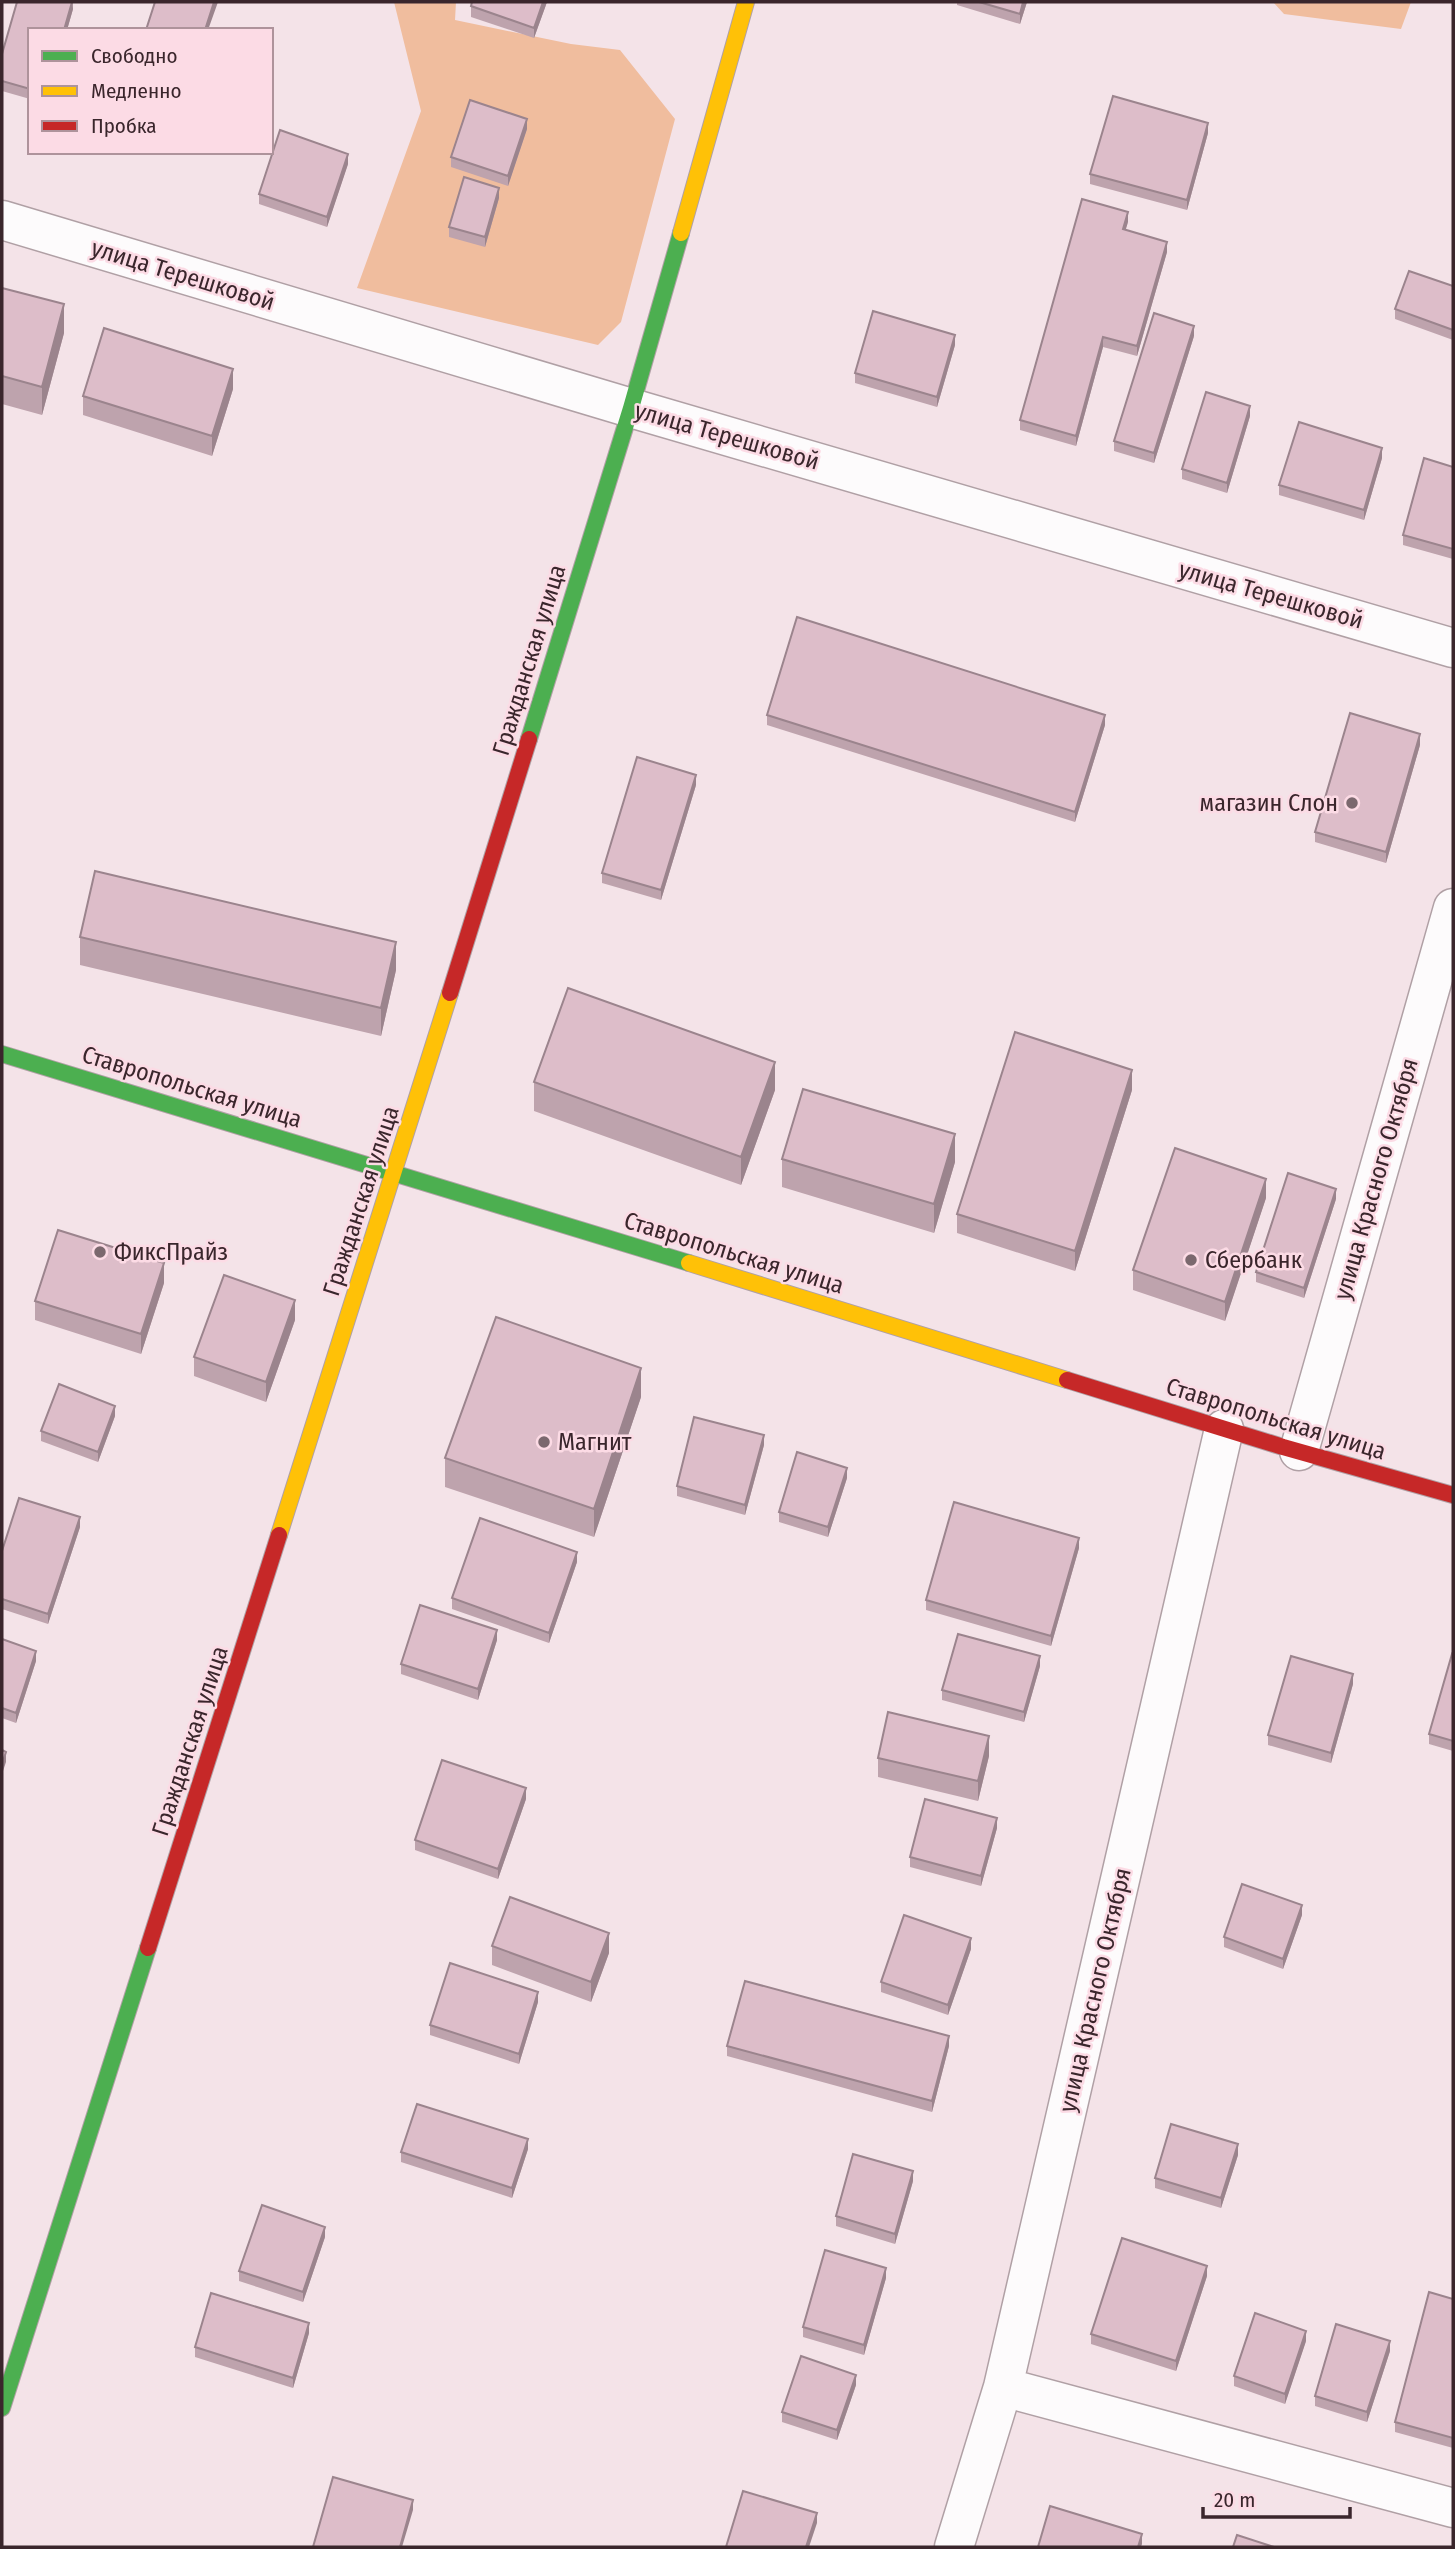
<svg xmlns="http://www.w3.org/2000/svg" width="1455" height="2549" viewBox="0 0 1455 2549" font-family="'Fira Sans Condensed',sans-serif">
  <rect width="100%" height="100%" fill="#f4e3e8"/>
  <path fill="#f0bd9e" d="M 394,2 L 456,2 L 455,20 L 571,44 L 620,50 L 675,119 L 621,322 L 598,345 L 357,288 L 421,111 Z
    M 1273,2 L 1411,2 L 1401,29 L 1284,14 Z"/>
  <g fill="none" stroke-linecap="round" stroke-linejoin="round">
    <g stroke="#b0a0a5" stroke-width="41">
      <path id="street" d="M 2,220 L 631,408 L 1453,648
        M 1299,1451 L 1453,908
        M 1003,2387 L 1453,2508
        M 954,2547 L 1003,2387 L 1224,1429"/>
    </g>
    <g stroke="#b0a0a5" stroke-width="18">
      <path id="fast" d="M 529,739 L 631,408 L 681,233
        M 2,1054 L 689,1263
        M 2,2408 L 148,1948"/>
    </g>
    <g stroke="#b0a0a5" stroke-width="18">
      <path id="slow" d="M 681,233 L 746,2
        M 689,1263 L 1067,1380
        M 279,1535 L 450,993"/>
    </g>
    <g stroke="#b0a0a5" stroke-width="18">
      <path id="jam" d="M 450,993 L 529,739
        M 1067,1380 L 1283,1447 L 1453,1495
        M 148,1948 L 279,1535"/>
    </g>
    <use href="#street" stroke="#fdfbfc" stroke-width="38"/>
    <use href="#fast" stroke="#4caf50" stroke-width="16"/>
    <use href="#slow" stroke="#ffc107" stroke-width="16"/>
    <use href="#jam" stroke="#c62828" stroke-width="16"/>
  </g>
  <path fill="#bea3ad" d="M 17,2 L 73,2 L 73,9 L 67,30 L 30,30 L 30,99 L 2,91 L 2,54 Z
    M 547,2 L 534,38 L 471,17 L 471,6 Z
    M 957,2 L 1027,2 L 1020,24 L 957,5 Z
    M 527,129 L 508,186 L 451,167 L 451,157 Z
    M 1208,133 L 1187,210 L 1090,184 L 1090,174 Z
    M 348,164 L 327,227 L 259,204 L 259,194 Z
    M 499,198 L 485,247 L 449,237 L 449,227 Z
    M 1128,222 L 1125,230 L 1167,252 L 1137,356 L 1103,347 L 1076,446 L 1020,430 L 1020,420 Z
    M 1453,286 L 1453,340 L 1395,319 L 1395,309 Z
    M 2,288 L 64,333 L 42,415 L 2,404 Z
    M 1194,336 L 1154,463 L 1114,451 L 1114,441 Z
    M 955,345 L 937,407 L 855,383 L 855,373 Z
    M 233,389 L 212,456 L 83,415 L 83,396 Z
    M 1250,416 L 1227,493 L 1182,479 L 1182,469 Z
    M 1382,458 L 1364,520 L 1279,495 L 1279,485 Z
    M 1453,467 L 1453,559 L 1403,545 L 1403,535 Z
    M 767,715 L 1105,725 L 1075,822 L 767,725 Z
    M 1420,745 L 1386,863 L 1315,842 L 1315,832 Z
    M 696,785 L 661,900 L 602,883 L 602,873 Z
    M 80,937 L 396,970 L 381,1036 L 80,965 Z
    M 534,1082 L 775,1090 L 741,1185 L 534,1111 Z
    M 1132,1090 L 1075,1271 L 957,1233 L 957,1214 Z
    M 782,1159 L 955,1162 L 934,1233 L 782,1187 Z
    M 1266,1198 L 1225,1321 L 1133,1290 L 1133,1270 Z
    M 1336,1199 L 1304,1298 L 1256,1282 L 1256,1272 Z
    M 164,1283 L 141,1354 L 35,1320 L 35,1301 Z
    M 295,1320 L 266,1402 L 194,1376 L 194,1357 Z
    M 641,1397 L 594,1537 L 445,1487 L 445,1458 Z
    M 115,1416 L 98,1462 L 41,1441 L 41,1431 Z
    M 764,1445 L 745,1515 L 677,1496 L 677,1486 Z
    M 847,1478 L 828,1537 L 779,1522 L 779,1512 Z
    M 80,1527 L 48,1624 L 2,1609 L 2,1551 Z
    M 1079,1548 L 1051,1646 L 926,1610 L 926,1600 Z
    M 577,1562 L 549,1643 L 452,1609 L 452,1598 Z
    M 2,1639 L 36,1661 L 16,1723 L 2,1718 Z
    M 497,1640 L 478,1700 L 401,1674 L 401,1664 Z
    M 1453,1655 L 1453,1751 L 1429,1744 L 1429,1734 Z
    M 1040,1666 L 1024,1722 L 942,1700 L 942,1690 Z
    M 1353,1684 L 1331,1763 L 1268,1745 L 1268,1735 Z
    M 989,1756 L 978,1801 L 878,1777 L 878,1758 Z
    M 526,1799 L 498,1879 L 415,1850 L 415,1840 Z
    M 997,1828 L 981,1886 L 910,1867 L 910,1857 Z
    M 1302,1915 L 1283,1969 L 1224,1947 L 1224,1937 Z
    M 492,1946 L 609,1953 L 591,2002 L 492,1965 Z
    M 971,1949 L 948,2015 L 881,1992 L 881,1982 Z
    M 538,2002 L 519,2064 L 430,2035 L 430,2025 Z
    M 727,2046 L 949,2046 L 932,2112 L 727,2056 Z
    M 528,2149 L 512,2198 L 401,2162 L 401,2152 Z
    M 1238,2155 L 1221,2208 L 1155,2188 L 1155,2178 Z
    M 913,2181 L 895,2244 L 836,2226 L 836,2216 Z
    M 325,2237 L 303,2302 L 239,2281 L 239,2271 Z
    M 1207,2276 L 1176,2371 L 1091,2344 L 1091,2334 Z
    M 886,2278 L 864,2355 L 803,2337 L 803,2327 Z
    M 1453,2299 L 1453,2448 L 1395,2432 L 1395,2422 Z
    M 309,2333 L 293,2388 L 195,2357 L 195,2347 Z
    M 1306,2341 L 1285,2404 L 1234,2386 L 1234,2376 Z
    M 1390,2351 L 1367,2422 L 1315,2406 L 1315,2396 Z
    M 856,2385 L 837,2440 L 782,2422 L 782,2412 Z"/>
  <path fill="#9b848d" d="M 72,2 L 73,9 L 67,30 L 64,30 Z
    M 214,2 L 218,2 L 208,30 L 205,30 Z
    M 543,2 L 547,2 L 534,38 L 534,28 Z
    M 1023,2 L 1027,2 L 1020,24 L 1020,14 Z
    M 527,119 L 527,129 L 508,186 L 508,176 Z
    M 1208,123 L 1208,133 L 1187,210 L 1187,200 Z
    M 348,154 L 348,164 L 327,227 L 327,217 Z
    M 499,188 L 499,198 L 485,247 L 485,237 Z
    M 1128,212 L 1128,222 L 1123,239 L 1123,229 Z
    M 1167,242 L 1167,252 L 1137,356 L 1137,346 Z
    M 64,304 L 64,333 L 42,415 L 42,387 Z
    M 1194,326 L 1194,336 L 1154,463 L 1154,453 Z
    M 955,335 L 955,345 L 937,407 L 937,397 Z
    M 1103,337 L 1103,347 L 1076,446 L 1076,436 Z
    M 233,369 L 233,389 L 212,456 L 212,436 Z
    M 1250,406 L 1250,416 L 1227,493 L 1227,483 Z
    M 1382,448 L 1382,458 L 1364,520 L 1364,510 Z
    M 1105,715 L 1105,725 L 1075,822 L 1075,812 Z
    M 1420,734 L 1420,745 L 1386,863 L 1386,852 Z
    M 696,775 L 696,785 L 661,900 L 661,890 Z
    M 396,942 L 396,970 L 381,1036 L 381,1008 Z
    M 775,1062 L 775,1090 L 741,1185 L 741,1157 Z
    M 1132,1070 L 1132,1090 L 1075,1271 L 1075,1251 Z
    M 955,1134 L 955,1162 L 934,1233 L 934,1204 Z
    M 1266,1179 L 1266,1198 L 1225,1321 L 1225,1302 Z
    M 1336,1189 L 1336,1199 L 1304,1298 L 1304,1288 Z
    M 164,1263 L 164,1283 L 141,1354 L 141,1334 Z
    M 295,1300 L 295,1320 L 266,1402 L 266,1382 Z
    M 641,1368 L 641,1397 L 594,1537 L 594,1509 Z
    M 115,1406 L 115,1416 L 98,1462 L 98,1452 Z
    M 764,1435 L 764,1445 L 745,1515 L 745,1505 Z
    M 847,1468 L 847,1478 L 828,1537 L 828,1527 Z
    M 80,1517 L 80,1527 L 48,1624 L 48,1614 Z
    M 1079,1538 L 1079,1548 L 1051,1646 L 1051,1636 Z
    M 577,1552 L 577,1562 L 549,1643 L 549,1633 Z
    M 497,1630 L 497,1640 L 478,1700 L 478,1689 Z
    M 36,1651 L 36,1661 L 16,1723 L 16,1713 Z
    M 1040,1656 L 1040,1666 L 1024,1722 L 1024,1712 Z
    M 1353,1674 L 1353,1684 L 1331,1763 L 1331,1753 Z
    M 989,1736 L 989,1756 L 978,1801 L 978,1781 Z
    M 6,1752 L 6,1762 L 2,1774 L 2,1764 Z
    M 526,1788 L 526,1799 L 498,1879 L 498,1869 Z
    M 997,1818 L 997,1828 L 981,1886 L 981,1876 Z
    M 1302,1905 L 1302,1915 L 1283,1969 L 1283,1959 Z
    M 609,1933 L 609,1953 L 591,2002 L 591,1982 Z
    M 971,1938 L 971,1949 L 948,2015 L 948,2005 Z
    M 538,1992 L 538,2002 L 519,2064 L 519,2054 Z
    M 949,2036 L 949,2046 L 932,2112 L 932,2101 Z
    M 528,2139 L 528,2149 L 512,2198 L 512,2188 Z
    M 1238,2144 L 1238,2155 L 1221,2208 L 1221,2198 Z
    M 913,2171 L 913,2181 L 895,2244 L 895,2234 Z
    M 325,2227 L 325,2237 L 303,2302 L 303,2292 Z
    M 1207,2266 L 1207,2276 L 1176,2371 L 1176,2361 Z
    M 886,2268 L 886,2278 L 864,2355 L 864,2345 Z
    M 309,2323 L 309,2333 L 293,2388 L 293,2378 Z
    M 1306,2331 L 1306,2341 L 1285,2404 L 1285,2394 Z
    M 1390,2341 L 1390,2351 L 1367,2422 L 1367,2412 Z
    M 856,2375 L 856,2385 L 837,2440 L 837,2430 Z
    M 413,2500 L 413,2510 L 402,2547 L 400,2547 Z
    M 817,2513 L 817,2523 L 809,2547 L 806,2547 Z
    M 1142,2534 L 1142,2544 L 1141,2547 L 1138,2547 Z"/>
  <path fill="#ddbdc9" stroke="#9b848d" stroke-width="2" d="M 17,2 L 72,2 L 64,30 L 30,30 L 30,89 L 2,81 L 2,54 Z
    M 155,2 L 214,2 L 205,30 L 146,30 Z
    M 472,2 L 543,2 L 534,28 L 471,6 Z
    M 979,2 L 1023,2 L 1020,14 Z
    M 1113,96 L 1208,123 L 1187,200 L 1090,174 Z
    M 470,100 L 527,119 L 508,176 L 451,157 Z
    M 280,130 L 348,154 L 327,217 L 259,194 Z
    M 464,177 L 499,188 L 485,237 L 449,227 Z
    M 1082,199 L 1128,212 L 1123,229 L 1167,242 L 1137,346 L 1103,337 L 1076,436 L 1020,420 Z
    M 1409,271 L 1453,286 L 1453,330 L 1395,309 Z
    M 2,288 L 64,304 L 42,387 L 2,376 Z
    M 873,311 L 955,335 L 937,397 L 855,373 Z
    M 1154,313 L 1194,326 L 1154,453 L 1114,441 Z
    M 104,328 L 233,369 L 212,436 L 83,396 Z
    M 1206,392 L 1250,406 L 1227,483 L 1182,469 Z
    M 1299,422 L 1382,448 L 1364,510 L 1279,485 Z
    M 1424,458 L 1453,467 L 1453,549 L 1403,535 Z
    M 797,617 L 1105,715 L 1075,812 L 767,715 Z
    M 1350,713 L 1420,734 L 1386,852 L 1315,832 Z
    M 637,757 L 696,775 L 661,890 L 602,873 Z
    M 95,871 L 396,942 L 381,1008 L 80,937 Z
    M 568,988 L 775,1062 L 741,1157 L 534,1082 Z
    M 1015,1032 L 1132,1070 L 1075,1251 L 957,1214 Z
    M 803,1089 L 955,1134 L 934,1204 L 782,1159 Z
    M 1175,1148 L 1266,1179 L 1225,1302 L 1133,1270 Z
    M 1288,1173 L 1336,1189 L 1304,1288 L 1256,1272 Z
    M 58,1230 L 164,1263 L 141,1334 L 35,1301 Z
    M 224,1275 L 295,1300 L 266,1382 L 194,1357 Z
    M 496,1317 L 641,1368 L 594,1509 L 445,1458 Z
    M 59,1384 L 115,1406 L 98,1452 L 41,1431 Z
    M 694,1417 L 764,1435 L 745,1505 L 677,1486 Z
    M 797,1452 L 847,1468 L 828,1527 L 779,1512 Z
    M 19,1498 L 80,1517 L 48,1614 L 2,1599 L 2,1551 Z
    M 954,1502 L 1079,1538 L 1051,1636 L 926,1600 Z
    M 480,1518 L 577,1552 L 549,1633 L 452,1598 Z
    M 420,1605 L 497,1630 L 478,1689 L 401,1664 Z
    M 958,1634 L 1040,1656 L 1024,1712 L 942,1690 Z
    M 2,1639 L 36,1651 L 16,1713 L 2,1708 Z
    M 1452,1654 L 1453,1655 L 1453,1741 L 1429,1734 Z
    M 1291,1656 L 1353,1674 L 1331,1753 L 1268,1735 Z
    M 888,1712 L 989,1736 L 978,1781 L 878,1758 Z
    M 2,1750 L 6,1752 L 2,1764 Z
    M 442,1760 L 526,1788 L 498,1869 L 415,1840 Z
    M 925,1799 L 997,1818 L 981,1876 L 910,1857 Z
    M 1242,1884 L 1302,1905 L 1283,1959 L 1224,1937 Z
    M 510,1897 L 609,1933 L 591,1982 L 492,1946 Z
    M 904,1915 L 971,1938 L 948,2005 L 881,1982 Z
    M 450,1963 L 538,1992 L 519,2054 L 430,2025 Z
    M 745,1981 L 949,2036 L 932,2101 L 727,2046 Z
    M 417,2104 L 528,2139 L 512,2188 L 401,2152 Z
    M 1171,2124 L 1238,2144 L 1221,2198 L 1155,2178 Z
    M 853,2154 L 913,2171 L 895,2234 L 836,2216 Z
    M 262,2205 L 325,2227 L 303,2292 L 239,2271 Z
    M 1122,2238 L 1207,2266 L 1176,2361 L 1091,2334 Z
    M 825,2250 L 886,2268 L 864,2345 L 803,2327 Z
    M 1429,2292 L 1453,2299 L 1453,2438 L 1395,2422 Z
    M 211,2293 L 309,2323 L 293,2378 L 195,2347 Z
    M 1255,2313 L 1306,2331 L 1285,2394 L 1234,2376 Z
    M 1336,2324 L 1390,2341 L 1367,2412 L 1315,2396 Z
    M 801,2356 L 856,2375 L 837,2430 L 782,2412 Z
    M 333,2477 L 413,2500 L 400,2547 L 313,2547 Z
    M 743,2491 L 817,2513 L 806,2547 L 726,2547 Z
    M 1050,2506 L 1142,2534 L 1138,2547 L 1038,2547 Z
    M 1237,2535 L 1274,2547 L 1233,2547 Z"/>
  <g fill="#7b686e" stroke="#fcdbe5" stroke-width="2.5">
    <circle cx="1352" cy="803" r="7"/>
    <circle cx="100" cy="1252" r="7"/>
    <circle cx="1191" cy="1260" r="7"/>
    <circle cx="544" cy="1442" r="7"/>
  </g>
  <g text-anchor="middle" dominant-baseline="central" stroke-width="5" stroke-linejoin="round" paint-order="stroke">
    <g font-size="24" fill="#3a262c" stroke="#fcdbe5">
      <text transform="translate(183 275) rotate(17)">улица Терешковой</text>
      <text transform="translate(727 436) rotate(16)">улица Терешковой</text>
      <text transform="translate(1271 595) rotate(16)">улица Терешковой</text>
      <text transform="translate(529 660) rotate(-73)">Гражданская улица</text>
      <text transform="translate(192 1087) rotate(17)">Ставропольская улица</text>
      <text transform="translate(1376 1179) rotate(-74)">улица Красного Октября</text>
      <text transform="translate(361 1201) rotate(-72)">Гражданская улица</text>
      <text transform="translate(734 1253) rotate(17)">Ставропольская улица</text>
      <text transform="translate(1276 1419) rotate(17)">Ставропольская улица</text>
      <text transform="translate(190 1741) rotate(-72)">Гражданская улица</text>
      <text transform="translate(1095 1990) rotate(-77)">улица Красного Октября</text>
    </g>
    <g font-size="24" fill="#3a262c" stroke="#fcdbe5" text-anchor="start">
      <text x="1338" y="803" text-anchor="end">магазин Слон</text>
      <text x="114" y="1252">ФиксПрайз</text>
      <text x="1205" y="1260">Сбербанк</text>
      <text x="558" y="1442">Магнит</text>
    </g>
  </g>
  <rect width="1455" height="2549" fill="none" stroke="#3a262c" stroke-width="7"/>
  <rect x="28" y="28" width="245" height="126" fill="#fcdbe5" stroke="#ae939b" stroke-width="2"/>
  <rect x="42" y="51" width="35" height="10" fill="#4caf50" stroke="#ae939b" stroke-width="2"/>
  <text x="91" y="63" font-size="21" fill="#3a262c">Свободно</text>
  <rect x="42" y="86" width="35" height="10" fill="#ffc107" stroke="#ae939b" stroke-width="2"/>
  <text x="91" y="98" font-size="21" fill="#3a262c">Медленно</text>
  <rect x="42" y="121" width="35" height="10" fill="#c62828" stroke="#ae939b" stroke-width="2"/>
  <text x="91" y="133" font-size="21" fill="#3a262c">Пробка</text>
  <path d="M1203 2507v10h147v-10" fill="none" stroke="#3a262c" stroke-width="3.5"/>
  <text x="1214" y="2507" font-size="21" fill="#3a262c" stroke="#fcdbe5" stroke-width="5" paint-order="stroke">20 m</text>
</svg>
